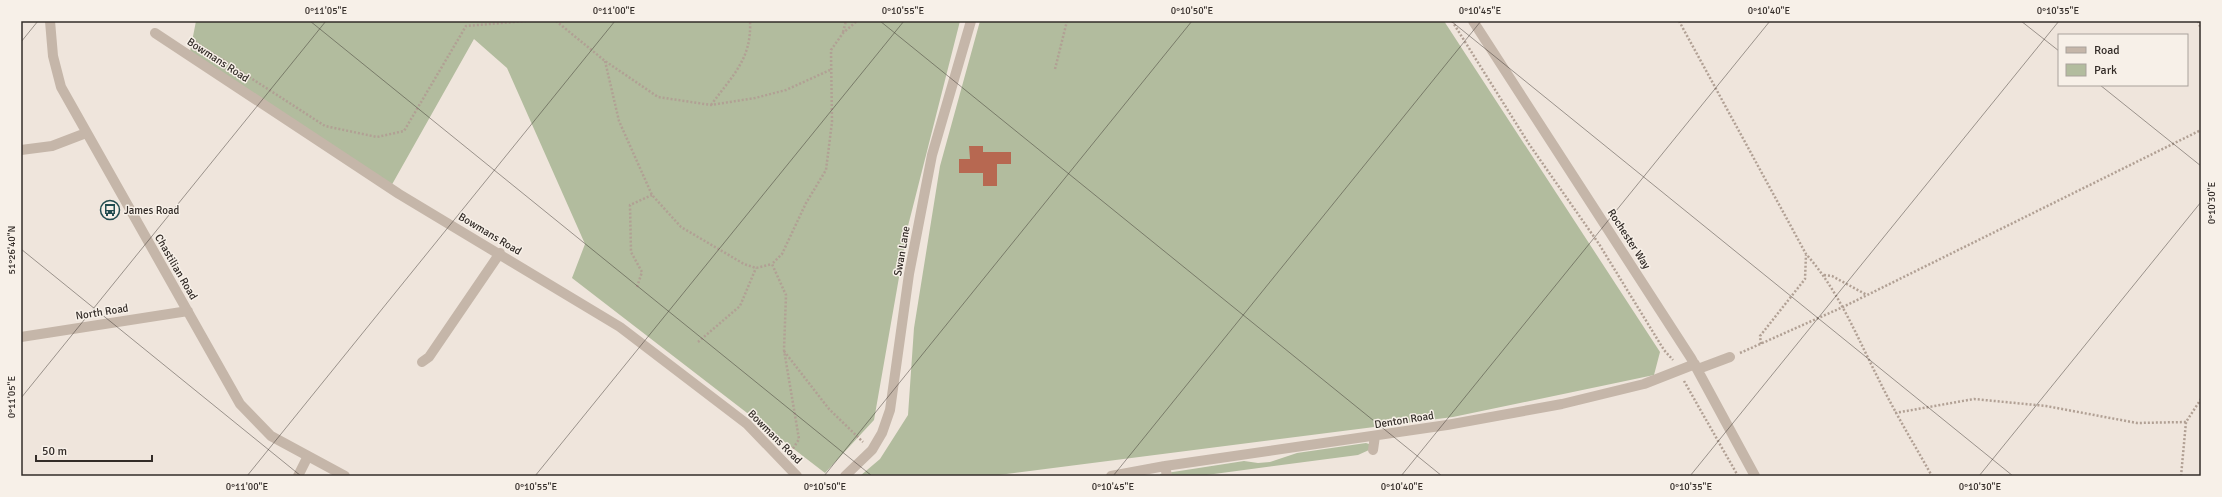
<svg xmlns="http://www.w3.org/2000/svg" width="2222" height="497" viewBox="0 0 2222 497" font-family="Signika,sans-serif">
  <rect width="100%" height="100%" fill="#efe5dc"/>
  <path fill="#b2bc9e" d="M 196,21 L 960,21 L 908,226 L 874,420 L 825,473 L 572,278 L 585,244 L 507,68 L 474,39 L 390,188 L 190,52 Z
    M 980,21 L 1444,21 L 1660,352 L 1654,375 L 1453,417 L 991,476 L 860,476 L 880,459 L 908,415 L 914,328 L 940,166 Z
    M 1366,443 L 1369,444 L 1369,450 L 1358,455 L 1199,476 L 1160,476 L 1160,474 L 1244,461 L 1258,463 L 1270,462 L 1297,453 Z"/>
  <path fill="#b76851" d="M 969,146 L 983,146 L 983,152 L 1011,152 L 1011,164 L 997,164 L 997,186 L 983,186 L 983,173 L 959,173 L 959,159 L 970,159 Z"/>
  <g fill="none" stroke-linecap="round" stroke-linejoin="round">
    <path stroke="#b1a094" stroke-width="2.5" stroke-dasharray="2 2" stroke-linecap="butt" d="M 556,21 L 605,61 L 658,97 L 711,105 L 755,98 L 786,90 L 830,70
      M 1452,21 L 1529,144 L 1599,244 L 1664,350 L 1673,360
      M 1679,21 L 1806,254 C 1839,291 1857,337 1879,380 C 1895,413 1914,444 1932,476
      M 2198,21 L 2201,29
      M 843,32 L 846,21
      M 192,40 L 325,126 L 377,137 L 404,131 L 466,26 L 526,21
      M 605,61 L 619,121 L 652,195 L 681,227 L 744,264 L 756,268 L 772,264
      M 1055,69 L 1067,21
      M 711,105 C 732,76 752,59 750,21
      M 1824,275 L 1832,276 L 1867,295
      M 637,287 L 642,272 L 631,252 L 630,205 L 652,195
      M 698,342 L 740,306 L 756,268
      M 1761,344 L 1760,336 L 1805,279 L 1806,255
      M 784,351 L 829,409 L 863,442
      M 1740,353 L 1843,307 L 2201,130
      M 1684,381 L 1738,476
      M 1895,413 L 1974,399 L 2046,406 L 2137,423 L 2186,422
      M 791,452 L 799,439 L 784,350 L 786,295 L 772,264 L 782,254 L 806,203 L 826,170 L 832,122 L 831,50 L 843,33 L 857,21
      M 2181,476 L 2186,422 L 2201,399"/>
    <path stroke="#c5b6a9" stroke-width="10" d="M 50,21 L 53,56 L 61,87 L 240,404 L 271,436 L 345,476
      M 1473,21 L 1691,358 L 1755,476
      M 155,33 L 399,194 L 620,327 L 747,424 L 797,476
      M 21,150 L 52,146 L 86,133
      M 21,337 L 188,311
      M 422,362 L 429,357 L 500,253
      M 1698,369 L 1730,357
      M 1373,450 L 1375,436
      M 1165,466 L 1167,476
      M 298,476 L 308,456
      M 845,476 L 872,450 L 882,433 L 890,410 L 909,274 L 932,155 L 971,21
      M 1111,476 L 1165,466 L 1447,425 L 1562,404 L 1644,384 L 1695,364"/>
  </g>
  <path fill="none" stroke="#332c28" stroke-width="1" stroke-opacity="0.45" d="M 310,21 L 872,476M 880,21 L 1442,476M 1451,21 L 2013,476M 2021,21 L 2059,51M 21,42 L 38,21M 2100,85 L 2201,166M 21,249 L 301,476M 21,398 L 326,21M 247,476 L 615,21M 535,476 L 904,21M 824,476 L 1192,21M 1113,476 L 1481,21M 1401,476 L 1770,21M 1690,476 L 2059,21M 1979,476 L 2201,202"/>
  <defs>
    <g id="bus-ring" transform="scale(1)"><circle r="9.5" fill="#f7f0e8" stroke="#234d50" stroke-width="1.5"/><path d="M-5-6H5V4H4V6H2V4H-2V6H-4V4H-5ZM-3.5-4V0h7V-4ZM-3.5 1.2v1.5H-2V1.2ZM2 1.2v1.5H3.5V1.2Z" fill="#234d50"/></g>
  </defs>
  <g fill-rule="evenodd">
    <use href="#bus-ring" x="110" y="210"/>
  </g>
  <g text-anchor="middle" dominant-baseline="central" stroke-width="3" stroke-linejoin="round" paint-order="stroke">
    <g font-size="11" fill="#332c28" stroke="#f7f0e8">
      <text transform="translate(218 60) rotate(33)">Bowmans Road</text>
      <text transform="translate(490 234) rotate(31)">Bowmans Road</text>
      <text transform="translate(1629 239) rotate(57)">Rochester Way</text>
      <text transform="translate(902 251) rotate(-80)">Swan Lane</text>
      <text transform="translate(176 267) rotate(60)">Chastilian Road</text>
      <text transform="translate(102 312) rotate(-9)">North Road</text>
      <text transform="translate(1404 420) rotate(-9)">Denton Road</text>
      <text transform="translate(775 437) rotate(45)">Bowmans Road</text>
    </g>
    <g font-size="11" fill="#332c28" stroke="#f7f0e8" text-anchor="start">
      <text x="124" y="210">James Road</text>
    </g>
  </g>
  <rect width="2222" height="497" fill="none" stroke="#f7f0e8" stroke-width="44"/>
  <rect x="2058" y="34" width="130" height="52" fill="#f7f0e8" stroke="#a9a29b"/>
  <rect x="2066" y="47" width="20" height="6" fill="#c5b6a9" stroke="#a9a29b"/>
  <text x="2094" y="54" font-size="12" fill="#332c28">Road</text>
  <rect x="2066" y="64" width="20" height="12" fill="#b2bc9e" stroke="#a9a29b"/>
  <text x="2094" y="74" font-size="12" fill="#332c28">Park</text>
  <path d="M36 455v6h116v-6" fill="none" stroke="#332c28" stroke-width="2"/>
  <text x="42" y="455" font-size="12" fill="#332c28" stroke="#f7f0e8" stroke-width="3" paint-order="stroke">50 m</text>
  <rect x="22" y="22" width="2178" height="453" fill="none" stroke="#332c28" stroke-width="1.5"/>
  <g font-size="10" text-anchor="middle" fill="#332c28">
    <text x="326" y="14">0°11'05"E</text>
    <text x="614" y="14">0°11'00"E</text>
    <text x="903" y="14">0°10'55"E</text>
    <text x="1192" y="14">0°10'50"E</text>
    <text x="1480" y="14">0°10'45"E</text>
    <text x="1769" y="14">0°10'40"E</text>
    <text x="2058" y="14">0°10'35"E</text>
    <text transform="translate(2211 203) rotate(-90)" y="4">0°10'30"E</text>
    <text transform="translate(11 250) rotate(-90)" y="4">51°26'40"N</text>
    <text transform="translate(11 397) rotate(-90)" y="4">0°11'05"E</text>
    <text x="247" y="490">0°11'00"E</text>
    <text x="536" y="490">0°10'55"E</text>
    <text x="825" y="490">0°10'50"E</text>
    <text x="1113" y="490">0°10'45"E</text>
    <text x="1402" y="490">0°10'40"E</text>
    <text x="1691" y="490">0°10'35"E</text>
    <text x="1980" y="490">0°10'30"E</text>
  </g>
</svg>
